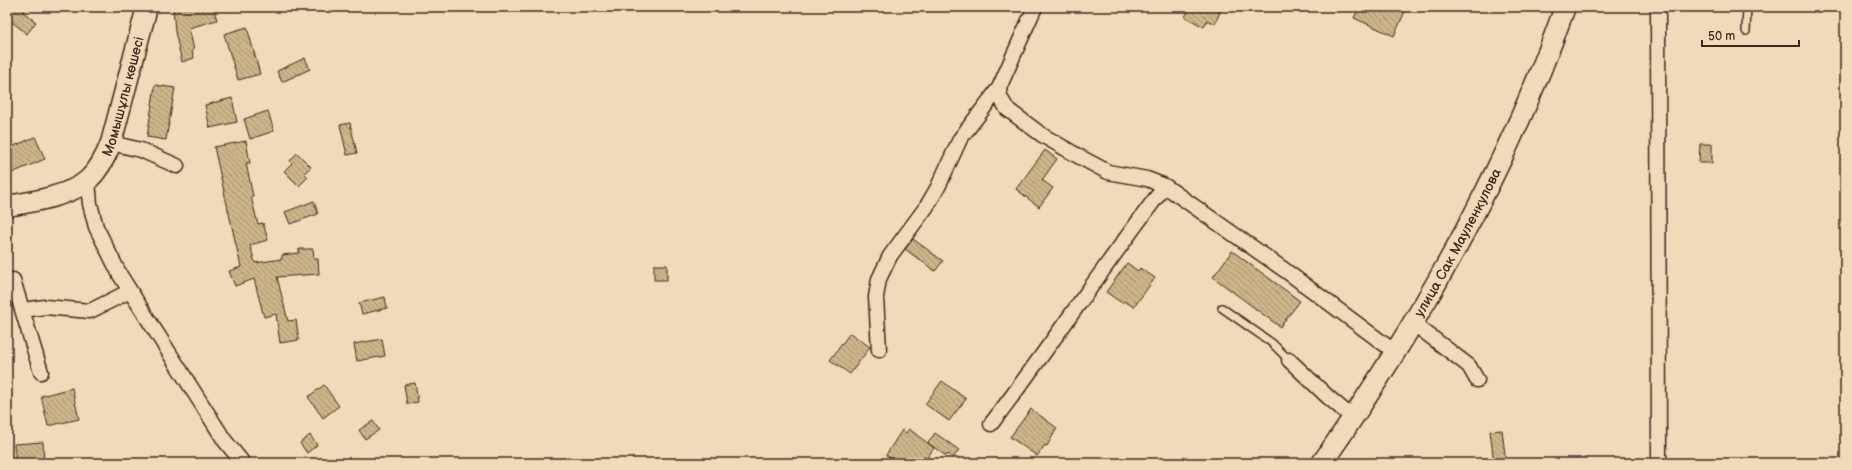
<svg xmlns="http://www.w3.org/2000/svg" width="1852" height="470" viewBox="0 0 1852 470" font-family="'Balsamiq Sans',sans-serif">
  <defs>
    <pattern id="building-back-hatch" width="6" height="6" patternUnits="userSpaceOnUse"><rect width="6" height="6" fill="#cdb58a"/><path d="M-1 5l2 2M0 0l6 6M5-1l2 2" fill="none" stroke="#a89370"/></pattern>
  </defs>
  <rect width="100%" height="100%" fill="#f0dab9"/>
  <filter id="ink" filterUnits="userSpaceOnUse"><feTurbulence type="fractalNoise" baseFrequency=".025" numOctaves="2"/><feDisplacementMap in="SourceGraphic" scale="8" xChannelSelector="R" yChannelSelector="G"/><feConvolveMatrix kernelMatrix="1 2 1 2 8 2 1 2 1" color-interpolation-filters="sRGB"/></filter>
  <g filter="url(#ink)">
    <path fill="url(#building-back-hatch)" stroke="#3b2a1e" d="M 10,7 L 27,7 L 23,12 L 36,22 L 27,34 L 7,18 L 7,11 Z
      M 173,7 L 213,7 L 217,20 L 189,28 L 194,50 L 192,50 L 194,58 L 182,62 L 175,32 Z
      M 1190,7 L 1222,7 L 1215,24 L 1207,20 L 1204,27 L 1185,17 Z
      M 1359,7 L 1407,7 L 1394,36 L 1354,18 Z
      M 247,27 L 260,74 L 238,80 L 224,34 Z
      M 305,58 L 310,69 L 282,82 L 277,71 Z
      M 155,85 L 175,88 L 166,140 L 147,137 Z
      M 232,98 L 237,122 L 210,128 L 205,105 Z
      M 268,111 L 274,131 L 250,139 L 244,119 Z
      M 350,123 L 357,153 L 347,155 L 340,125 Z
      M 35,137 L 45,159 L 7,175 L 7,149 Z
      M 246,141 L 250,163 L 246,163 L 253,196 L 251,197 L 258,224 L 263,223 L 268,240 L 250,245 L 255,263 L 282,259 L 282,255 L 299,253 L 299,249 L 313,249 L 314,259 L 318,259 L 319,274 L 277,277 L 288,321 L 296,320 L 299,340 L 280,343 L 276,314 L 264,317 L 254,279 L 235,286 L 229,271 L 241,267 L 214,147 Z
      M 1700,144 L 1712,144 L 1712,163 L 1699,163 Z
      M 1045,150 L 1057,159 L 1042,180 L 1053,188 L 1039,207 L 1016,189 Z
      M 297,153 L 311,167 L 304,173 L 308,177 L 299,186 L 284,171 L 292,163 L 290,161 Z
      M 314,201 L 318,214 L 290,224 L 285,212 Z
      M 913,239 L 943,261 L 935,271 L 905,249 Z
      M 1232,251 L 1300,301 L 1280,327 L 1213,277 Z
      M 1127,263 L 1138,271 L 1140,268 L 1155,278 L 1134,307 L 1124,301 L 1122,303 L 1106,292 Z
      M 654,265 L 667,265 L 667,280 L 654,280 Z
      M 385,297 L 387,308 L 362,314 L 359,303 Z
      M 850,333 L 870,347 L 850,374 L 830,360 Z
      M 382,339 L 385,356 L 357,361 L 354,344 Z
      M 942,381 L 966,399 L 949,421 L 925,404 Z
      M 415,383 L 418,402 L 407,404 L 404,385 Z
      M 324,385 L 339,406 L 323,418 L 308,397 Z
      M 72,388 L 79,419 L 48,426 L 41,396 Z
      M 1031,409 L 1057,428 L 1047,446 L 1045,445 L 1037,456 L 1010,437 Z
      M 373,421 L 379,430 L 365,439 L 359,430 Z
      M 909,429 L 934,448 L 926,459 L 923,457 L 919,463 L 897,463 L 886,455 L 902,430 L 906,433 Z
      M 1502,430 L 1506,463 L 1494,463 L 1490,431 Z
      M 935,433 L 959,450 L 953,458 L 948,454 L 946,456 L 928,443 Z
      M 310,435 L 317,445 L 307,453 L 300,443 Z
      M 43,442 L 44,463 L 16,463 L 14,444 Z"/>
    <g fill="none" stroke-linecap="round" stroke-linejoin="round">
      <g stroke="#3b2a1e" stroke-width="10">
        <path id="lane" d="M 1746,31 L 1747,7
          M 1222,308 L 1272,343 L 1289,360"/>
      </g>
      <g stroke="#3b2a1e" stroke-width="17">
        <path id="street" d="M 1658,7 L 1659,463
          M 999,88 L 1000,97 L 1007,109 L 1042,135 L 1078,156 L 1108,172 L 1147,179 L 1165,186 L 1286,271 L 1395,352
          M 111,143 L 141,150 L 177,166
          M 88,180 L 90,204 L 96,227 L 120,275 L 225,441 L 243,463
          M 13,280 L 41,372
          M 23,310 L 45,307 L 90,311 L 130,291
          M 1413,323 L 1469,366 L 1477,380
          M 879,350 L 876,297 L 879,279 L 890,256 L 927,206 L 938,187 L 960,139 L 999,88 L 1035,7
          M 1289,360 L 1328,397 L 1353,418
          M 991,424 C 1051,346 1105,264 1165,186"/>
      </g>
      <g stroke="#3b2a1e" stroke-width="23">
        <g id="secondary">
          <path id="s1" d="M 7,206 C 31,202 70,196 88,180 C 99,170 106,156 111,143 L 147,7"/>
          <path id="s2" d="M 1322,463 C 1421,321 1507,170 1565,7"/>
        </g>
      </g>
      <use href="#lane" stroke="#f0dab9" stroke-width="7"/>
      <use href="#street" stroke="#f0dab9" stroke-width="14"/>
      <use href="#secondary" stroke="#f0dab9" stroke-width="20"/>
    </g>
  </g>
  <g text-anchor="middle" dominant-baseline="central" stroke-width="3" stroke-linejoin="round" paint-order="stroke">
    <g font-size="14" fill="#3b2a1e" stroke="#f0dab9">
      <text stroke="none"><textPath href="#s1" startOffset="178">Момышұлы көшесі</textPath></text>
      <text stroke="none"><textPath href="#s2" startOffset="259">улица Сак Мауленкулова</textPath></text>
    </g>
  </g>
  <rect width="1852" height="470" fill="none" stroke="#f0dab9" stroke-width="24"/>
  <rect x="12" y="12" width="1828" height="446" fill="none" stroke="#3b2a1e" stroke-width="1.5" filter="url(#ink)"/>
  <path d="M1702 40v6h97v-6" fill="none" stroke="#3b2a1e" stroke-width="2"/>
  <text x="1708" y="40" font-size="12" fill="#3b2a1e" stroke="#f0dab9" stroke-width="3" paint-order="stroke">50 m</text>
</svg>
